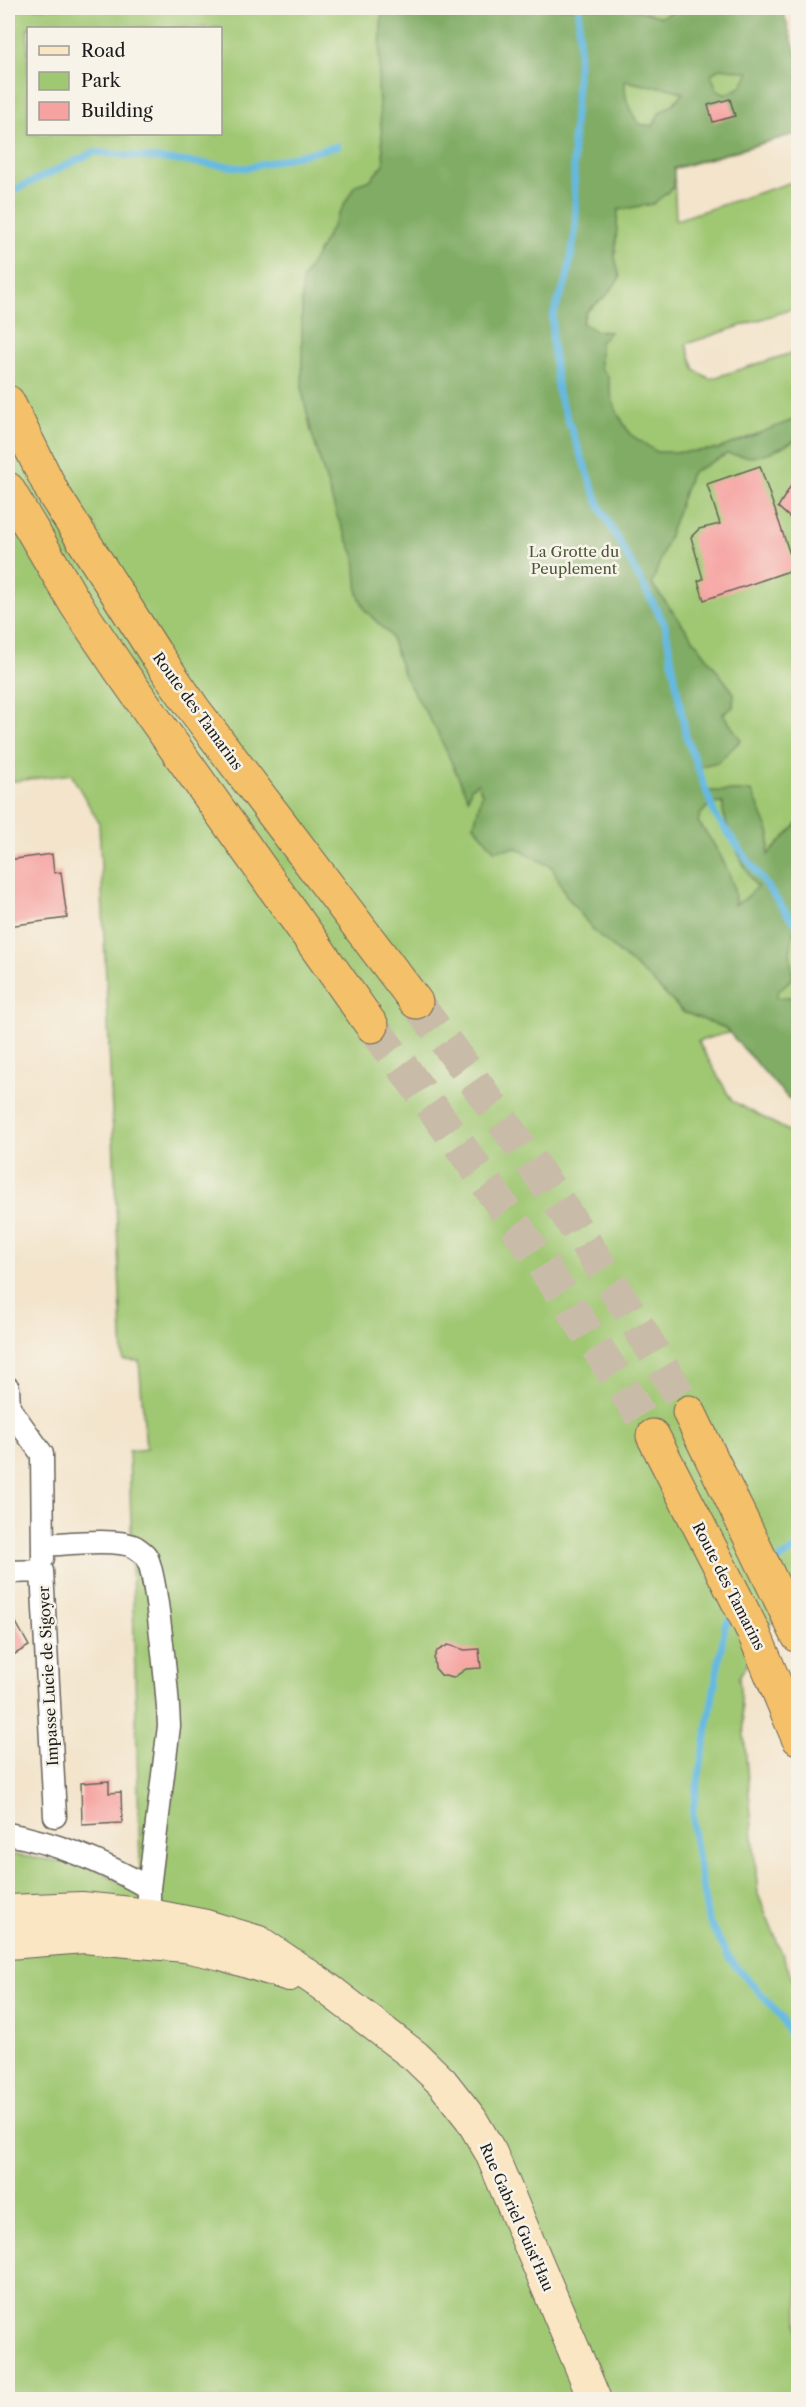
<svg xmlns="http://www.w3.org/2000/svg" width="806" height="2407" viewBox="0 0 806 2407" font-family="'Libre Caslon Text',serif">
  <rect width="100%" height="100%" fill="#f7f3e8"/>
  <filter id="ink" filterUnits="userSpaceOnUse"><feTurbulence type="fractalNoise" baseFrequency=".0167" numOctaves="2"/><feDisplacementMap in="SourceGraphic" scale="12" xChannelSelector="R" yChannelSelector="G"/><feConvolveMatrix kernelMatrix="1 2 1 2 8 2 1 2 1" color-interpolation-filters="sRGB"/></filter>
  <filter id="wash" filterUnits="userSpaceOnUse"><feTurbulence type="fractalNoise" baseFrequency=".008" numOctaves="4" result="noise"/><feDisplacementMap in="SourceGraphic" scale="24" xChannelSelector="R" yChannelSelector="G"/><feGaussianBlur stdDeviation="1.35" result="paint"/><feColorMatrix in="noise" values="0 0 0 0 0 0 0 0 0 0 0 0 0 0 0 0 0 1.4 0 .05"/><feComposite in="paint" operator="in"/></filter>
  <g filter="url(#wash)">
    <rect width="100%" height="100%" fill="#f3e4cb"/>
    <path fill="#a0c873" stroke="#5e7248" stroke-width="1.5" fill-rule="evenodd" d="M 8,8 L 789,8 L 783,10 L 798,133 L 674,169 L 676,220 L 798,180 L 798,307 L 686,344 L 695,370 L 710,379 L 798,351 L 798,1014 L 698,1041 L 732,1101 L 798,1136 L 798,1578 L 739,1677 L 758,1894 L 798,1993 L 798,2399 L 8,2399 L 8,1854 L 87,1865 L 139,1892 L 140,1863 L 129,1451 L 146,1449 L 139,1361 L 123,1360 L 99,823 L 71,774 L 8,782 ZM 28,28 L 220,28 L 220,134 L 28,134 Z"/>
    <path fill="#80ac65" stroke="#4e6440" stroke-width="1.5" fill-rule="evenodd" d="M 382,8 L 630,8 L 661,17 L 681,8 L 782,8 L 798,59 L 798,133 L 674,168 L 674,187 L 653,204 L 618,210 L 615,257 L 620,278 L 606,296 L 586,312 L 582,323 L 596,331 L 610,332 L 600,342 L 600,367 L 608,377 L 612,399 L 618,414 L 630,434 L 657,452 L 684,452 L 718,449 L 798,418 L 798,439 L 771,452 L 753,457 L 727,454 L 691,473 L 652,584 L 734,693 L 733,707 L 723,714 L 741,740 L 718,762 L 701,766 L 703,791 L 752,791 L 770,834 L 768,855 L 798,823 L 798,858 L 796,864 L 798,880 L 798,930 L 794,930 L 790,953 L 793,978 L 778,991 L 777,998 L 798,996 L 798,1105 L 785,1095 L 725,1028 L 683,1012 L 650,979 L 594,931 L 566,895 L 552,867 L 516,848 L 494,850 L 474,825 L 482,794 L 478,783 L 471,788 L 468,798 L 437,731 L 404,676 L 390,635 L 365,610 L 358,594 L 355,557 L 337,516 L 311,431 L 302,391 L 302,281 L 355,185 L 370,180 L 384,164 L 378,90 ZM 721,68 L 749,72 L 741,87 L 727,94 L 717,90 L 711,74 ZM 625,80 C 644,88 665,84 683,93 L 672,105 L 660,112 L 653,126 L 639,124 C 629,110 624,98 625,80 ZM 723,803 C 720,817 747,875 757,887 L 745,899 L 734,905 C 740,883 713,841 698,822 L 700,815 L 710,804 Z"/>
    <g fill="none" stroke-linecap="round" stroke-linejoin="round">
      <path stroke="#65b9e1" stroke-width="7" d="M 579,8 L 579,53 L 573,144 L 576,227 L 567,279 L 553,315 L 552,340 L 558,393 L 600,507 L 665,625 L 686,736 L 715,815 L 788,915 L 798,925
        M 8,193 L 94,152 L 246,168 L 338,146
        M 773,1564 L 798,1547
        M 733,1614 L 725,1626 L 693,1810 L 694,1836 L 708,1920 L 731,1961 L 780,2015 L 798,2053"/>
    </g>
    <g id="blocks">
      <path fill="#f6a2a0" d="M 730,99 L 735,116 L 713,122 L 708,105 Z
        M 760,466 L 795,569 L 704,600 L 698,581 L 703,579 L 691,537 L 699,529 L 720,524 L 707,484 Z
        M 798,474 L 798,525 L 778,507 Z
        M 52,854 L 54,873 L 61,872 L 67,918 L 8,926 L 8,860 Z
        M 8,1608 L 29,1646 L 8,1658 Z
        M 448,1645 L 465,1650 L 479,1649 L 481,1668 L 466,1669 L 453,1678 L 441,1675 L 435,1668 L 434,1658 L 437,1651 Z
        M 109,1781 L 109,1793 L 121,1792 L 122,1823 L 82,1825 L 81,1783 Z"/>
    </g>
  </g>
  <g filter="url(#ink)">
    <use href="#blocks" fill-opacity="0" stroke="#676259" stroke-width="1.5"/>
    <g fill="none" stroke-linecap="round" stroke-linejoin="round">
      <path stroke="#c8bca8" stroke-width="33" stroke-dasharray="33 16" stroke-linecap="butt" d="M 416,1002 C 515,1134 607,1269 689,1412
        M 372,1026 C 472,1159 566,1295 653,1436"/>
      <g stroke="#676259" stroke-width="25">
        <path id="street" d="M 8,1388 L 9,1408 L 42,1454 L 43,1558
          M 43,1545 C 66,1544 116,1538 135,1547 C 138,1549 144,1553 146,1556 C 157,1571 168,1701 169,1726 L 149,1888
          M 8,1572 L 42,1571 L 55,1816
          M 8,1834 C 57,1843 105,1863 149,1888 L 149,1899"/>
      </g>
      <g stroke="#676259" stroke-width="34">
        <path id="secondary" d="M 8,1911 L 82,1908 L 150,1915 L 206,1926 L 259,1942 L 324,1986 L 415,2056 L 442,2082 L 471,2119 L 491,2153 L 595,2400
          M 8,1943 L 84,1937 L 185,1946 L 222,1954 L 289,1975"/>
      </g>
      <g stroke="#676259" stroke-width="35">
        <path id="highway" d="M 8,402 L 53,493 L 155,653 L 193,708 L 416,1002
          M 8,489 L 75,603 L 120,670 L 372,1026
          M 689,1412 L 798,1636
          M 653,1436 L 753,1631 L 798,1738"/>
      </g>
      <use href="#street" stroke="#fff" stroke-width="22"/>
      <use href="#secondary" stroke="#fbe6c4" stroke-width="32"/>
      <use href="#highway" stroke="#f4c16b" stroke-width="33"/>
    </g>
  </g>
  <g text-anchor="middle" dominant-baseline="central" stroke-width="5" stroke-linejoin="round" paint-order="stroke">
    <g font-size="15" fill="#4a583a" stroke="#f7f3e8">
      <text x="574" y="551">La Grotte du<tspan x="574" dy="17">Peuplement</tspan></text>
    </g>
    <g font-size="15" fill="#1c1c1c" stroke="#f7f3e8">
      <text transform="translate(198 711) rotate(54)">Route des Tamarins</text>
      <text transform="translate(729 1586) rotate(63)">Route des Tamarins</text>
      <text transform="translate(48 1676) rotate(-93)">Impasse Lucie de Sigoyer</text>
      <text transform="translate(517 2217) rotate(66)">Rue Gabriel Guist'Hau</text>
    </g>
  </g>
  <rect width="806" height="2407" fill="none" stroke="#f7f3e8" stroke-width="30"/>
  <rect x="27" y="27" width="195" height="108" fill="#f7f3e8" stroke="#9f9d96" stroke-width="1.5"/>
  <rect x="39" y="46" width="30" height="9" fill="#fbe6c4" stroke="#9f9d96" stroke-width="1.5"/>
  <text x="81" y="57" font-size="18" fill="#1c1c1c">Road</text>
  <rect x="39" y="72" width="30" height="18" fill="#a0c873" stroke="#9f9d96" stroke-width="1.5"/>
  <text x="81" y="87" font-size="18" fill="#1c1c1c">Park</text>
  <rect x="39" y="102" width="30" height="18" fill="#f6a2a0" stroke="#9f9d96" stroke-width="1.5"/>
  <text x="81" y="117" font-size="18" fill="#1c1c1c">Building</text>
</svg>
